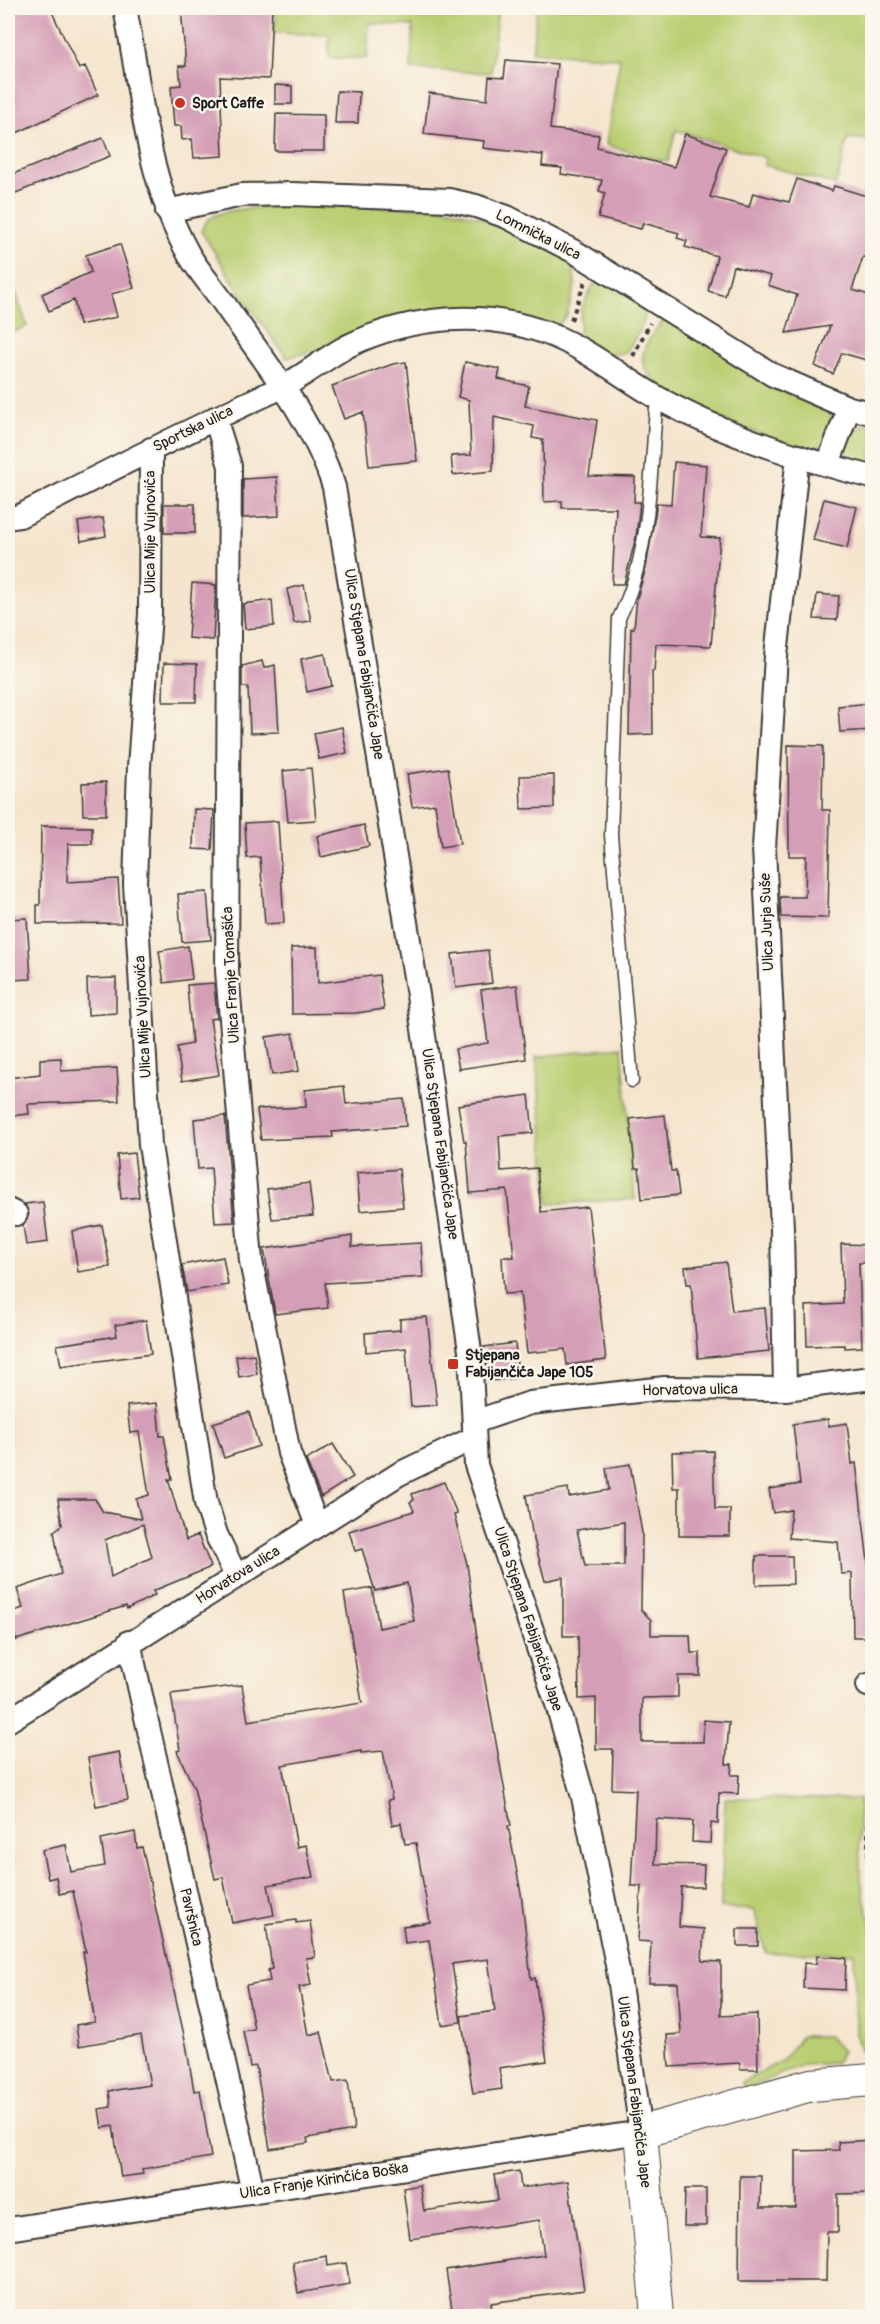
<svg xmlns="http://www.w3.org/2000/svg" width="880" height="2324" viewBox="0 0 880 2324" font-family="Pangolin,sans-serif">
  <rect width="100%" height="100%" fill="#fbf7ec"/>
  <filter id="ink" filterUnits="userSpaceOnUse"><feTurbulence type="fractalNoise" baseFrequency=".0167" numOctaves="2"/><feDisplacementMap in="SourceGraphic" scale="12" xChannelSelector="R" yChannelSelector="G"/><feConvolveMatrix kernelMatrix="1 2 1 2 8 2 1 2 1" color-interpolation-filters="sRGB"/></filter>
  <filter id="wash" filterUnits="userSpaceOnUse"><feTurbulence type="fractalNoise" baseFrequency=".008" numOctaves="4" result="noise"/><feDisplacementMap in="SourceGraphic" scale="24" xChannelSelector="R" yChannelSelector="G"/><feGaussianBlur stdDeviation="1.35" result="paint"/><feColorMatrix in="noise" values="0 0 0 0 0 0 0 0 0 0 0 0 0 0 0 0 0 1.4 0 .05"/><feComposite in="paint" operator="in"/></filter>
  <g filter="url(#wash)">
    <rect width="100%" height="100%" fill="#f5e5ce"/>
    <path fill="#b9ce71" stroke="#6a7546" stroke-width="1.5" d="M 276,8 L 498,8 L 491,73 L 411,69 L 413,26 L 369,23 L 367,58 L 329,58 L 329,35 L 275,33 Z
      M 537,8 L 872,8 L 872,128 L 868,140 L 848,138 L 836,185 L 764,165 L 766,158 L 676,130 L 668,162 L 606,145 L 620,58 L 532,52 Z
      M 292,204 L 447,208 L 504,224 L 568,257 L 573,264 L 575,285 L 567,315 L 559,324 L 550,327 L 509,315 L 319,352 L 315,350 L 287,358 L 246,302 L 201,231 C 203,227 205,222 209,219 C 225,207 271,207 292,204 Z
      M 8,270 L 27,326 L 8,334 Z
      M 601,282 L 611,284 L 648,307 L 641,329 L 626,352 C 608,358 590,350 579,336 L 581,310 L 593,285 Z
      M 667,317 L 825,407 L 836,423 C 829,441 824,449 803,450 C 764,434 667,406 646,370 C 635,353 655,329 667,317 Z
      M 864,425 L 872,425 L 872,471 L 847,461 C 841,445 849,433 864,425 Z
      M 622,1047 L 635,1199 L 549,1204 L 536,1057 Z
      M 725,1798 L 859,1799 C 860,1840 856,1886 872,1924 L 872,2058 L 860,2050 L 856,2036 L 854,1953 L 766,1953 L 754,1910 L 721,1908 Z
      M 801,2036 L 828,2036 L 842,2051 L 835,2063 L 802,2065 L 746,2089 L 741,2083 L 782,2061 Z"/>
    <g id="blocks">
      <path fill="#d49eb6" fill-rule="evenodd" d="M 8,8 L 50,8 L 79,69 L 85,66 L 98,95 L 8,137 Z
        M 181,8 L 272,8 L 269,79 L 220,77 L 223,156 L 194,158 L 192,139 L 182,140 L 181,126 L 174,126 L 171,86 L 181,85 L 179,66 L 186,66 Z
        M 506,60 L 557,64 L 550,129 L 599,135 L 597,147 L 674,167 L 685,134 L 726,148 L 710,197 L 749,207 L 753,193 L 789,202 L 797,179 L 832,191 L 834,186 L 873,198 L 873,258 L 863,257 L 852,290 L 873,296 L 873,362 L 842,353 L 833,374 L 815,366 L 830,326 L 786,333 L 797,295 L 768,285 L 771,276 L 733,266 L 725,296 L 708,291 L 717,256 L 685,247 L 687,241 L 677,238 L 679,233 L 643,223 L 641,229 L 598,218 L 605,193 L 599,191 L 602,180 L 561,174 L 562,168 L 542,166 L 543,155 L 483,148 L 484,141 L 424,134 L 429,93 L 487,100 L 489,77 L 504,78 Z
        M 275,85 L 292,86 L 292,104 L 275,104 Z
        M 337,91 L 359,92 L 358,123 L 335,123 Z
        M 276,114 L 324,115 L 324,151 L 275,151 Z
        M 103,138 L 110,156 L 8,196 L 8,176 Z
        M 120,244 L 134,288 L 111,294 L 117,317 L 79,325 L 74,300 L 49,311 L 42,294 L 91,272 L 86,255 Z
        M 406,362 L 417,461 L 369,466 L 363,412 L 344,419 L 332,386 L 393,364 Z
        M 465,362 L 500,369 L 498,379 L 529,386 L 525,406 L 597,420 L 589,476 L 635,477 L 634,502 L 640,502 L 636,537 L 624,584 L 612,584 L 616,508 L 562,508 L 562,501 L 544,502 L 543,440 L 532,438 L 534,426 L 494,417 L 493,471 L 453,475 L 451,456 L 471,455 L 469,400 L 458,397 Z
        M 674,462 L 706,465 L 701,537 L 720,538 L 711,646 L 656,644 L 654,671 L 652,671 L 653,734 L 629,735 L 631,628 L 634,628 L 637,598 L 646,568 L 657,503 L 671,504 Z
        M 277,477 L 279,516 L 243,518 L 243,479 Z
        M 824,499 L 857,507 L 847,548 L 813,540 Z
        M 164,504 L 195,504 L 195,533 L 164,533 Z
        M 103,518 L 106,536 L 81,541 L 78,522 Z
        M 192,583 L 216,585 L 213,640 L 188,638 Z
        M 304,585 L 311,621 L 294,623 L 287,589 Z
        M 817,594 L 839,596 L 837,620 L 814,619 Z
        M 272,600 L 274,626 L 245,629 L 243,604 Z
        M 325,654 L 332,686 L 307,692 L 301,659 Z
        M 262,661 L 264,668 L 275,665 L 279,732 L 250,733 L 248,687 L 242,687 L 242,666 Z
        M 164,663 L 197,664 L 196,702 L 163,702 Z
        M 873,703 L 873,730 L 840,732 L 838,706 Z
        M 342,727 L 347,753 L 319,759 L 314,733 Z
        M 788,745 L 823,746 L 822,810 L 830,810 L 828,918 L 781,917 L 780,897 L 805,897 L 806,856 L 789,856 Z
        M 311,768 L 316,820 L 288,822 L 283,771 Z
        M 448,768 L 460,844 L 441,847 L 435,804 L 412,807 L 407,774 Z
        M 554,775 L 554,808 L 521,809 L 520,776 Z
        M 106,782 L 106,815 L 83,815 L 82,783 Z
        M 194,809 L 214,810 L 212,850 L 193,849 Z
        M 278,821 L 284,923 L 265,924 L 260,857 L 247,858 L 245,823 Z
        M 364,825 L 369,846 L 321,857 L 317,836 Z
        M 41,826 L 92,827 L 92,844 L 68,844 L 67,882 L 118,879 L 121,923 L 37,924 L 37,905 L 40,905 Z
        M 207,892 L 211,940 L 182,942 L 178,894 Z
        M 27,918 L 31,979 L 9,980 L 8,919 Z
        M 188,946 L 192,979 L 164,983 L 159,951 Z
        M 317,947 L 318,983 L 379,975 L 384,1009 L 356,1013 L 292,1014 L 291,948 Z
        M 488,950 L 492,983 L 456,988 L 452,954 Z
        M 116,978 L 116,1013 L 88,1015 L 87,979 Z
        M 214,983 L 217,1018 L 210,1019 L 219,1075 L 182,1081 L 177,1047 L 192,1044 L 187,985 Z
        M 517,985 L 526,1059 L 459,1069 L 455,1049 L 488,1043 L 481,990 Z
        M 293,1033 L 299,1071 L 272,1075 L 266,1037 Z
        M 61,1058 L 61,1071 L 117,1068 L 119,1101 L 28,1104 L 29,1114 L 8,1116 L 8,1078 L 40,1074 L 40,1059 Z
        M 344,1086 L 346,1104 L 404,1099 L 406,1126 L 332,1132 L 333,1137 L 261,1140 L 257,1109 L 306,1107 L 305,1090 Z
        M 529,1095 L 533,1133 L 499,1136 L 501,1171 L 537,1168 L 541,1212 L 588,1207 L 606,1360 L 567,1365 L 565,1349 L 527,1353 L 520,1293 L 504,1294 L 502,1257 L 514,1257 L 507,1190 L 470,1193 L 466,1141 L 464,1141 L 458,1105 Z
        M 665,1115 L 671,1171 L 676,1171 L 679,1195 L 642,1199 L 639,1168 L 635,1168 L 630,1119 Z
        M 225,1116 L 234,1222 L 215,1223 L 211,1168 L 198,1169 L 194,1119 Z
        M 134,1153 L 139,1197 L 121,1199 L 117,1155 Z
        M 399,1169 L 403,1207 L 360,1211 L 357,1173 Z
        M 309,1183 L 313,1216 L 272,1219 L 267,1189 Z
        M 43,1202 L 48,1242 L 26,1245 L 23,1225 L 29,1214 L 25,1204 Z
        M 102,1225 L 110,1267 L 78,1272 L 72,1231 Z
        M 352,1236 L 352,1247 L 421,1243 L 423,1277 L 325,1283 L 328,1308 L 275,1314 L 264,1249 Z
        M 841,1244 L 872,1245 L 871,1263 L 859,1263 L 862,1347 L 845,1348 L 845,1345 L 807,1346 L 806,1306 L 843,1304 Z
        M 223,1257 L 228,1285 L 187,1292 L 182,1265 Z
        M 726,1262 L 732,1311 L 765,1308 L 769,1351 L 698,1358 L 691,1284 L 687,1284 L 685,1267 Z
        M 427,1317 L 437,1405 L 411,1407 L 406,1348 L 366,1352 L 365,1333 L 400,1330 L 400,1319 Z
        M 146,1320 L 151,1354 L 61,1366 L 57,1345 L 117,1336 L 115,1325 Z
        M 515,1343 L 518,1378 L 488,1381 L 484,1347 Z
        M 254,1354 L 257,1374 L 239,1377 L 236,1356 Z
        M 157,1403 L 160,1436 L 164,1436 L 172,1479 L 168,1479 L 186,1540 L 198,1535 L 211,1567 L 153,1591 L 155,1595 L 127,1609 L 126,1606 L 16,1640 L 8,1613 L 23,1608 L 17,1589 L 61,1574 L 54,1531 L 62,1525 L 58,1499 L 95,1499 L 103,1512 L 141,1519 L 136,1499 L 149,1495 L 139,1432 L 130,1433 L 127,1406 ZM 143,1524 L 152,1557 L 111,1577 L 105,1540 Z
        M 249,1412 L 259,1446 L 224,1458 L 213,1423 Z
        M 828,1419 L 828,1426 L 847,1423 L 852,1464 L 856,1463 L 873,1603 L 873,1637 L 853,1637 L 852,1573 L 841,1574 L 838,1542 L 789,1538 L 791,1510 L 773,1513 L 769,1489 L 800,1484 L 793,1424 Z
        M 333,1444 L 353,1477 L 321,1497 L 306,1460 Z
        M 713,1451 L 715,1509 L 730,1509 L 730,1536 L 679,1536 L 679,1488 L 673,1488 L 672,1452 Z
        M 630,1464 L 642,1533 L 641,1610 L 651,1620 L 651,1635 L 690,1635 L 691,1653 L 700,1653 L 700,1676 L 678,1676 L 678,1697 L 642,1698 L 642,1742 L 703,1742 L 704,1720 L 729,1722 L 726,1764 L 732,1764 L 731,1775 L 739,1775 L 738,1794 L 719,1793 L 718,1824 L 711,1823 L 710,1843 L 692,1842 L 693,1821 L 656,1819 L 655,1864 L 704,1865 L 703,1887 L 681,1887 L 679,1927 L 704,1929 L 702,1961 L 721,1962 L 721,2016 L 757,2014 L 758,2069 L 740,2069 L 740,2063 L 669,2067 L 667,2035 L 681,2034 L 678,1983 L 649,1983 L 651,1942 L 638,1941 L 641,1886 L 631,1886 L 636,1790 L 612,1789 L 613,1749 L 596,1749 L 596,1698 L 579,1699 L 578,1636 L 563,1636 L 563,1577 L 545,1581 L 532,1532 L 526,1495 L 568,1488 L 569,1497 L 609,1490 L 606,1468 ZM 624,1522 L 624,1566 L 585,1566 L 577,1530 Z
        M 444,1482 L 457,1514 L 454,1515 L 467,1564 L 476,1631 L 511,1826 L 508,1826 L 521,1893 L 531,1979 L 535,1978 L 547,2061 L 499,2068 L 502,2089 L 473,2093 L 461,2016 L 495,2011 L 488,1959 L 452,1964 L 461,2022 L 442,2025 L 429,1940 L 405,1943 L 403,1926 L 430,1922 L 416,1843 L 405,1844 L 401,1823 L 392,1825 L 388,1800 L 392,1799 L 383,1751 L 361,1753 L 361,1751 L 282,1765 L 297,1847 L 306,1845 L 313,1877 L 268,1885 L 274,1915 L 232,1923 L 223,1877 L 215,1879 L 194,1788 L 177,1751 L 180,1750 L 171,1694 L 242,1685 L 248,1721 L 362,1703 L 344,1593 L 372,1588 L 379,1628 L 414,1621 L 407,1583 L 375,1591 L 362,1549 L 355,1551 L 349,1531 L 414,1511 L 410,1502 L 414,1500 L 412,1494 Z
        M 756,1556 L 792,1556 L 793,1584 L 756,1585 Z
        M 119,1752 L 128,1800 L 96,1806 L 88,1758 Z
        M 135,1832 L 137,1848 L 142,1847 L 148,1874 L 186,2044 L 194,2091 L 200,2090 L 211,2157 L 142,2169 L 143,2174 L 121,2177 L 113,2126 L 102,2128 L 99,2109 L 111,2107 L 109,2091 L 150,2085 L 141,2035 L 79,2046 L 76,2025 L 95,2022 L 83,1952 L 86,1952 L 73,1891 L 59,1894 L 56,1877 L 48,1879 L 42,1850 L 66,1845 L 71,1872 L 105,1866 L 101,1839 Z
        M 296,1920 L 296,1923 L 310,1921 L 315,1957 L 306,1958 L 311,1985 L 299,1987 L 308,2035 L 321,2032 L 333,2082 L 348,2080 L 354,2130 L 307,2138 L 308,2143 L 270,2149 L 256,2066 L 250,2067 L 243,2031 L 254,2029 L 246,1985 L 270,1981 L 268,1970 L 272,1969 L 266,1924 Z
        M 737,1929 L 758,1929 L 758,1946 L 737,1946 Z
        M 817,1956 L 846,1958 L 845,1990 L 803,1988 L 804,1963 L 816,1964 Z
        M 873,2140 L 873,2193 L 838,2194 L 838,2232 L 827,2232 L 826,2281 L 739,2281 L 740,2176 L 761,2176 L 760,2208 L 796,2208 L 796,2151 L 839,2150 L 838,2142 Z
        M 519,2171 L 521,2188 L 568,2181 L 584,2290 L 491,2303 L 493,2316 L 453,2316 L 446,2270 L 544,2255 L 539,2220 L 410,2239 L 403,2188 L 420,2185 L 424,2211 L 498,2200 L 494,2175 Z
        M 685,2189 L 706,2189 L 706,2226 L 684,2226 Z
        M 327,2256 L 328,2266 L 346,2263 L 350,2284 L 298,2293 L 293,2262 Z"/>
    </g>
  </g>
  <g filter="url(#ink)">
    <use href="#blocks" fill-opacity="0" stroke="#3d3a37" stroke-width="1.5"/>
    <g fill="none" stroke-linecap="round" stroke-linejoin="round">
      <g stroke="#3d3a37" stroke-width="15">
        <path id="service" d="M 632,1081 L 611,835 L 619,618 C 652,552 650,471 657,397"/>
      </g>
      <g stroke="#3d3a37" stroke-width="26">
        <path id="minor" d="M 167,211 L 242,195 L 292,194 L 449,200 L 476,206 L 507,217 L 575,252 L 773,375 L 849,408 L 872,413
          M 215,418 L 230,466 L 227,971 L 251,1261 L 289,1453 L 317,1525
          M 151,449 L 150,614 L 139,767 L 135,884 L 150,1145 L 206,1503 L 216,1534 L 236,1576
          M 828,464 L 849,408
          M 8,518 L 20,516 C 105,473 190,429 276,390 C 302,378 323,359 348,346 C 409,316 485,309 549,334 C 588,349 622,377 658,398 C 724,435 799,459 872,477
          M 8,1210 L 16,1214
          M 785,1389 L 782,1229 L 764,848 L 776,656 L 798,456
          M 474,1422 L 530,1403 L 665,1388 L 785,1389 L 872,1378
          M 129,1642 L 253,2192
          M 868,1685 L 872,1684
          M 8,1721 L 399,1474 L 474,1438
          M 8,2229 L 641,2132 L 618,1970 L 583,1797 L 557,1704 L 476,1465 L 470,1351 L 418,995 L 334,487 C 313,420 265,362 225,305 C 213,287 198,271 188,253 C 146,179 141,89 125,8"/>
      </g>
      <g stroke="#3d3a37" stroke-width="34">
        <path id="secondary" d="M 657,2316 L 641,2132 L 811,2085 L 872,2080"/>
      </g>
      <path stroke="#3d3a37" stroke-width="4" stroke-dasharray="4.5 4.5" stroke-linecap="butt" d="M 571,320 L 585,282
        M 633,356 L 650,323
        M 868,1707 L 868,1859 L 872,1885"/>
      <use href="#service" stroke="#fff" stroke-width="12"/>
      <use href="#minor" stroke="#fff" stroke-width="22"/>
      <use href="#secondary" stroke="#fff" stroke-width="32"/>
    </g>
  </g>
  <g fill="#c8321e" stroke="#fbf7ec" stroke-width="2">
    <circle cx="180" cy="103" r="6"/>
    <rect x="447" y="1358" width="12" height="12" rx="3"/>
  </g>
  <g text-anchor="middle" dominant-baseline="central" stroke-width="5" stroke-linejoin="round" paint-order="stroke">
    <g font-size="15" font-weight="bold" fill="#1c1c1c" stroke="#fbf7ec" text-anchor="start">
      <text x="192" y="103">Sport Caffe</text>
      <text x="465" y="1355">Stjepana<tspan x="465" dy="17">Fabijančića Jape 105</tspan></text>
    </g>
    <g font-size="15" fill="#1c1c1c" stroke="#fbf7ec">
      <text transform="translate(538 235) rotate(27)">Lomnička ulica</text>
      <text transform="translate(193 429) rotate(-26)">Sportska ulica</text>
      <text transform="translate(150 532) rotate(-90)">Ulica Mije Vujnovića</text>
      <text transform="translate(364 664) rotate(81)">Ulica Stjepana Fabijančića Jape</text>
      <text transform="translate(767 922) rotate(-92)">Ulica Jurja Suše</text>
      <text transform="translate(231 975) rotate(-93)">Ulica Franje Tomašića</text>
      <text transform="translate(143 1017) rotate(-93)">Ulica Mije Vujnovića</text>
      <text transform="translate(440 1144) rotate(82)">Ulica Stjepana Fabijančića Jape</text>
      <text transform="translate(690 1390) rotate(-1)">Horvatova ulica</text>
      <text transform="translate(238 1575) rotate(-32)">Horvatova ulica</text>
      <text transform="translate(528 1619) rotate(72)">Ulica Stjepana Fabijančića Jape</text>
      <text transform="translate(191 1917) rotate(77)">Pavršnica</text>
      <text transform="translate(634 2092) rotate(83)">Ulica Stjepana Fabijančića Jape</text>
      <text transform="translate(324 2181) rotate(-9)">Ulica Franje Kirinčića Boška</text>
    </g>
  </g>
  <rect width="880" height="2324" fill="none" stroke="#fbf7ec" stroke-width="30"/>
</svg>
